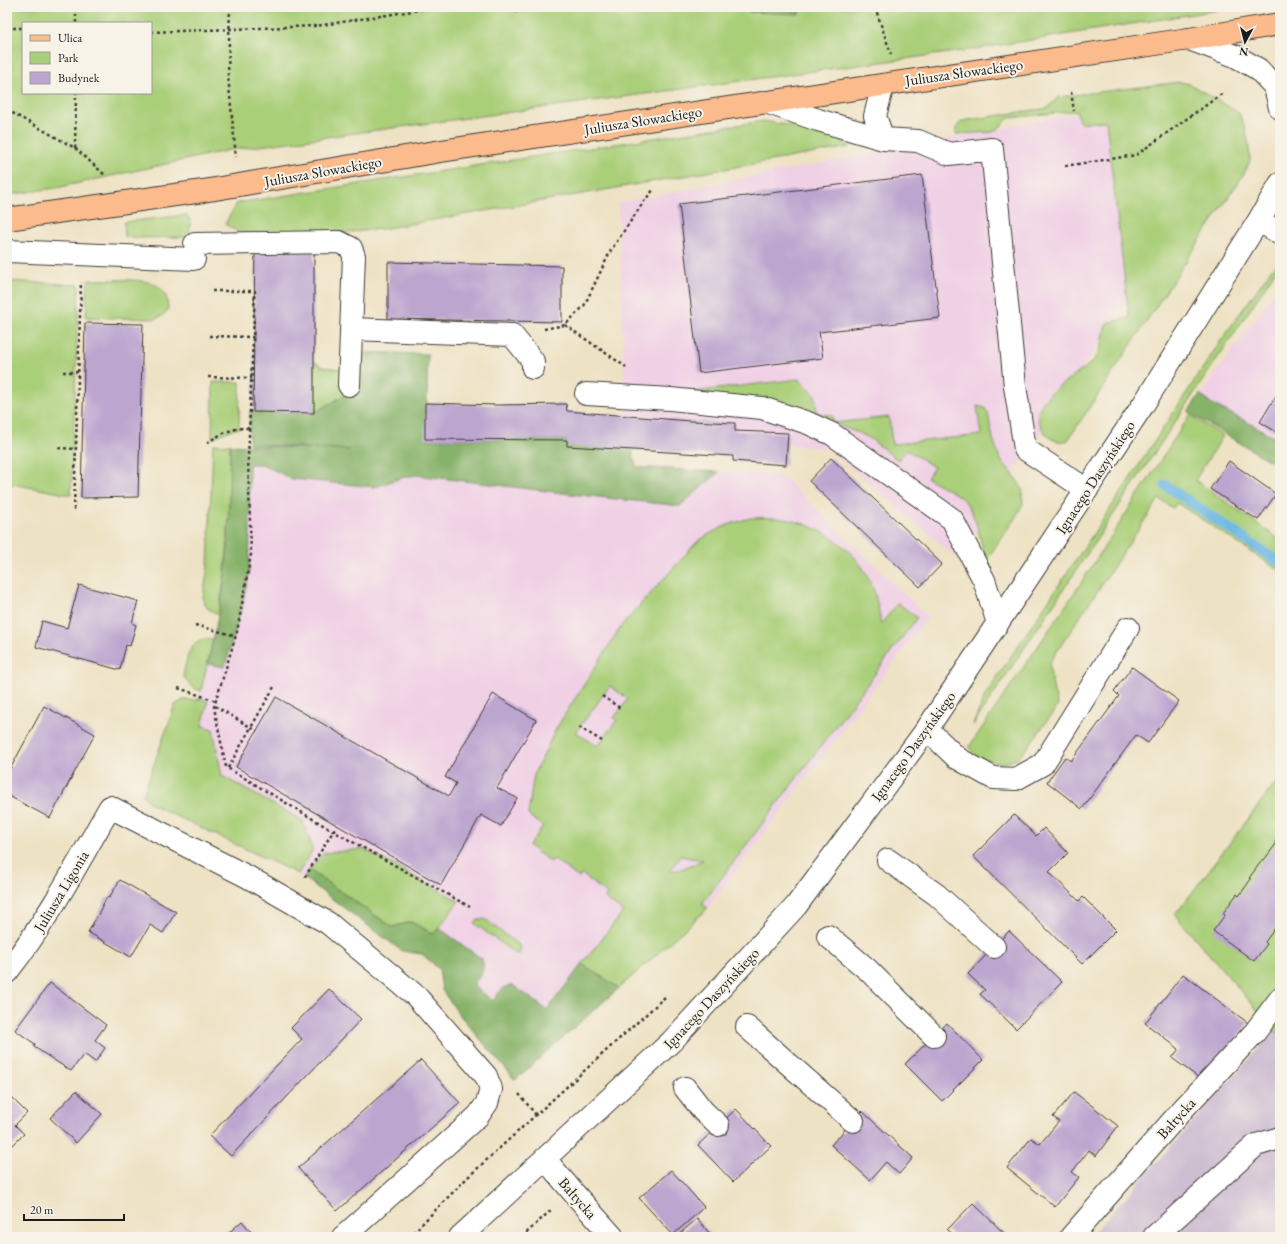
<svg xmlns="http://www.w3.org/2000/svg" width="1287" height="1244" viewBox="0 0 1287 1244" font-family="'EB Garamond',serif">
  <rect width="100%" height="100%" fill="#f7f3e8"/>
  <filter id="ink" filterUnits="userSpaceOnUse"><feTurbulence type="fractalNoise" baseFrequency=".025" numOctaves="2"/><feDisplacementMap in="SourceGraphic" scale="8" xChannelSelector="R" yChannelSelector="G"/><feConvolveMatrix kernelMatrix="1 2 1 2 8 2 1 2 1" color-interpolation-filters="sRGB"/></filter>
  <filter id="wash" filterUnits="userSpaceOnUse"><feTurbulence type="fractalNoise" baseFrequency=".012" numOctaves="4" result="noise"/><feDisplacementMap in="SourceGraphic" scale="16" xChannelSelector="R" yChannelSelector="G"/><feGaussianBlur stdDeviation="0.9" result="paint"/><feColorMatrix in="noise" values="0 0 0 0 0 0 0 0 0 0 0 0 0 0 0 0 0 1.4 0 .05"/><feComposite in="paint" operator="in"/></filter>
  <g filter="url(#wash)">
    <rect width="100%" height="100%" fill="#eee2c4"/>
    <path fill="#f0d0e5" d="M 1149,99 L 1219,158 L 958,559 L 829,449 L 626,425 L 618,203 Z
      M 1280,284 L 1280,467 L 1188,412 Z
      M 230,445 L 361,449 L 781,475 L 928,617 L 708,908 L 515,1080 L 458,1013 L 442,990 L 439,969 L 422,954 L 402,951 L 298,874 L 157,806 L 192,719 L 200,695 L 223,592 Z"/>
    <path fill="#cebed2" d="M 1275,1030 L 1280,1036 L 1280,1237 L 1090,1237 Z"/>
    <path fill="#aacf79" stroke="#63764a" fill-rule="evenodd" d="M 7,7 L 1237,7 L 963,51 L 230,150 L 56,188 L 7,195 ZM 23,23 L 151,23 L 151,93 L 23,93 Z
      M 1180,82 L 1190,84 L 1239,113 L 1245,128 L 1249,146 L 1250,161 L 1245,172 L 1068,440 C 1062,443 1053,441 1048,436 C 1014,401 1077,380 1095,359 C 1103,349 1103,336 1106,324 L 1109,322 L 1129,318 L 1106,121 L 1081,123 L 1079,122 L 1077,112 L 1074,111 L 1009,118 L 1000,127 L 993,132 L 956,134 C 957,125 959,121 968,120 L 1048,108 L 1058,97 Z
      M 763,121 L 832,133 L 850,147 L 382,229 L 341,233 L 241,234 L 225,224 L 237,203 Z
      M 186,215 L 191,220 L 189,237 L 138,238 L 125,237 L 124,222 Z
      M 1280,263 L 1265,287 L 973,725 L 985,695 L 1110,509 L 1222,339 L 1273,267 Z
      M 88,280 C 101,280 144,278 154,284 C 165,290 168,298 168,310 L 162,316 L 155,319 L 86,317 Z
      M 7,281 L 79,285 L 71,495 L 7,483 Z
      M 314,361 L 323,367 L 350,370 L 350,392 L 314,413 Z
      M 799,379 L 815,395 L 817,414 L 832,415 L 834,423 L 889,417 L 892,444 L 981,435 L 977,406 L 985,408 L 988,413 L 993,439 L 1000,459 L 1013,474 L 1022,488 L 1023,504 L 1015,518 L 985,562 C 982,545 976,510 962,499 C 952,490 939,485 927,478 L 934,467 L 907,450 L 898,460 L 868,437 L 833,423 L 692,392 Z
      M 213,382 L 240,382 L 239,428 L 225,432 L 212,439 Z
      M 1190,415 L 1223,436 L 1195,480 L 1280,540 L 1280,571 L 1177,503 L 1173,508 L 1159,499 L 1049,663 L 1054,692 L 1058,706 L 1027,748 L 1017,759 L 1000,764 L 975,756 L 969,747 L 1079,586 Z
      M 213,444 L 230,445 C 229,502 230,559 218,615 L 207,608 L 203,598 L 208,566 Z
      M 751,518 C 758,518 766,517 773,518 C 815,520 858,547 873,588 C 877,600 879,612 881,624 L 898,603 L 917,618 L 702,904 L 708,908 L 619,988 L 582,964 L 623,912 L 605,898 L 607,894 L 582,874 L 579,878 L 554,859 L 551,862 L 529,846 L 543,826 L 528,815 L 534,773 L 547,749 L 549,743 L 557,727 L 622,625 L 696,543 C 713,530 730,523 751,518 ZM 610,686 L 628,699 L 614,718 L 617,720 L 597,746 L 576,732 ZM 680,856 L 703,860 L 681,869 L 670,871 Z
      M 206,639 L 213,639 L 201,691 C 192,688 188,684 183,675 C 187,660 188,642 206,639 Z
      M 199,698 L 208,701 L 202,726 L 213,729 L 222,776 L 303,821 L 313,850 L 298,874 L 151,804 L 143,795 L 175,705 L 183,700 L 198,700 Z
      M 1280,777 L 1280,1036 L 1175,915 Z
      M 364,849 L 459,901 L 434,934 L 411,922 L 392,927 L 309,870 L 324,853 Z
      M 485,919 L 521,947 L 520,952 L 519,954 L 514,953 L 474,923 L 477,920 Z"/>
    <path fill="#87b269" stroke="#526742" d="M 744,7 L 803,7 L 799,14 L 749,12 Z
      M 350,352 L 428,354 L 426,439 L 567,440 L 626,425 L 636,467 L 719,472 L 680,506 L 562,493 L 416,475 L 401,478 L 375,487 L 292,479 L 262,464 L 249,464 L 250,533 L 249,573 L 242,606 L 225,667 L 208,664 L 223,592 L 228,548 L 230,445 L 350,450 L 249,444 L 250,411 L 314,413 L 350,392 Z
      M 1200,394 L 1210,403 L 1257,427 L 1280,441 L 1280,467 L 1188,412 Z
      M 309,870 L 392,927 L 411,922 L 433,934 L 439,928 L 482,959 C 486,972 480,975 473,985 L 493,1001 C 498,994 503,984 514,986 L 547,1010 L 582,964 L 619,988 L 515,1080 L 458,1013 L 442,990 L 439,969 L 422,954 L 402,951 L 304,878 Z"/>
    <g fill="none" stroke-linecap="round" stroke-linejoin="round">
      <path stroke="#6ab7e4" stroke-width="10" d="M 1165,485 L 1280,563"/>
    </g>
    <g id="blocks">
      <path fill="#bca5cf" d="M 922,175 L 940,318 L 819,332 L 823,358 L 699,373 L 679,204 Z
        M 255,245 L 314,245 L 314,413 L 253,412 Z
        M 388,262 L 562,266 L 562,322 L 388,319 Z
        M 85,323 L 143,324 L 138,497 L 81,498 Z
        M 1280,389 L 1280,434 L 1260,422 Z
        M 425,403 L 497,405 L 566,404 L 567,411 L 690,421 L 735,423 L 735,431 L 788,433 L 786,465 L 733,461 L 733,456 L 567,446 L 567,440 L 425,439 Z
        M 831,458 L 942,564 L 920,587 L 809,481 Z
        M 1229,461 L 1276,494 L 1258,520 L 1210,489 Z
        M 79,585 L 138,601 L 132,623 L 136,625 L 130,646 L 126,645 L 120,670 L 36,647 L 42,621 L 67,628 Z
        M 1132,667 L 1179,701 L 1148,743 L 1136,735 L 1082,809 L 1047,782 L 1065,757 L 1071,761 L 1119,696 L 1114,691 Z
        M 493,694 L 536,720 L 497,788 L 517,798 L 501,826 L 481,815 L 441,885 L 236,767 L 276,697 L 449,796 L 456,783 L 445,777 Z
        M 44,706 L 95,734 L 50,818 L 7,795 L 7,775 Z
        M 1014,815 L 1036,836 L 1044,828 L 1068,853 L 1049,872 L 1079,901 L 1083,897 L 1116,930 L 1082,964 L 973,856 Z
        M 1280,835 L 1280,925 L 1278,924 L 1265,942 L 1267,944 L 1254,961 L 1213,931 L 1225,915 L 1223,913 L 1237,894 L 1239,896 L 1251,879 L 1249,878 L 1263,859 L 1264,860 L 1276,844 L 1275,842 Z
        M 120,880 L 176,912 L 163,933 L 150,925 L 131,957 L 88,932 L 99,913 L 99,912 L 107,897 L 109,898 Z
        M 1009,931 L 1062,982 L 1016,1029 L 980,994 L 985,990 L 968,974 Z
        M 1183,974 L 1248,1023 L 1203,1081 L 1172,1058 L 1179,1049 L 1145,1023 Z
        M 50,983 L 106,1025 L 95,1040 L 105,1048 L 95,1062 L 84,1054 L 71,1071 L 34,1047 L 35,1044 L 15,1030 Z
        M 329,989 L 361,1019 L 231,1156 L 209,1136 L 302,1039 L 291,1028 Z
        M 947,1023 L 983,1060 L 942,1101 L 905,1064 Z
        M 421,1060 L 460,1103 L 337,1211 L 298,1168 Z
        M 76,1091 L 102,1114 L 76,1143 L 50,1118 Z
        M 1074,1092 L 1118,1126 L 1096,1156 L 1089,1150 L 1072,1172 L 1079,1177 L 1055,1207 L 1007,1168 L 1031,1138 L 1040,1144 L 1059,1121 L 1053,1117 Z
        M 7,1093 L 27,1113 L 15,1125 L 24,1134 L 13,1145 L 7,1139 Z
        M 736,1109 L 771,1146 L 733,1182 L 698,1145 Z
        M 862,1111 L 913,1158 L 899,1174 L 886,1162 L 870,1180 L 831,1145 Z
        M 671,1170 L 704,1207 L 673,1235 L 639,1198 Z
        M 973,1203 L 1008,1237 L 955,1237 L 947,1230 Z
        M 697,1219 L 713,1237 L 676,1237 L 685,1229 Z
        M 242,1221 L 255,1237 L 224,1237 Z"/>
    </g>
  </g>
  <g filter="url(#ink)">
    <use href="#blocks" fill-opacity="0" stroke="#3c3a35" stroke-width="1"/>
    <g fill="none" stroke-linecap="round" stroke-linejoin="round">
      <g stroke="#3c3a35" stroke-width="24">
        <path id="minor" d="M 1189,39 L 1235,56 L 1258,69 L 1275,87 L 1280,108
          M 766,102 L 818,120 L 883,139 L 918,141 L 949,154 L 992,149 L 1015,386 L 1025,449 L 1087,490
          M 883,139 L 875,116 L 883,85
          M 1259,220 L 1280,234
          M 195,244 L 339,242 L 351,248 L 354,256 L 349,385
          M 7,251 L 194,259
          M 351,329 L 512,335 L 533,361 L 533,368
          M 586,394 L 670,399 L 762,408 L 808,423 L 832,434 L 952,519 L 984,580 L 998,623
          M 927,729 L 957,758 L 993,778 L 1016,779 L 1043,764 L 1128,628
          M 888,860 L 937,895 L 994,947
          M 828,936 L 868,970 L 934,1036
          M 7,972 C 47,921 78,863 110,807 L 248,877 L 328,923 L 416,996 L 486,1076 L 491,1089 L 487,1103 L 478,1116 L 343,1237
          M 747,1027 L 853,1121
          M 685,1088 L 703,1111 L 718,1125
          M 545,1159 L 572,1191 L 613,1237
          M 460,1237 L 672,1041 L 796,906 L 927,729 L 1143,405 L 1259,220 L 1280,184
          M 1071,1237 L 1183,1109 L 1255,1032 L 1280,999
          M 1154,1237 L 1256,1145 L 1280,1138"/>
      </g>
      <g stroke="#3c3a35" stroke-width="24">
        <path id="major" d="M 7,219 L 203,191 L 441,151 L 1189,39 L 1280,24"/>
      </g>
      <path stroke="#3c3a35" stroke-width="2.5" stroke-dasharray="3 3" stroke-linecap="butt" d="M 230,7 L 228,76 L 236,157
        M 875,7 L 891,54
        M 76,23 L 76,7
        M 7,28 L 23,28
        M 151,32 L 316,26 L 438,7 L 521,11 L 573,7
        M 1071,92 L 1074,111
        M 7,110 L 75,148 L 106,176
        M 75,148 L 76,93
        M 1065,166 L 1136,155 L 1223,93
        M 212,291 L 255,291 L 248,458 L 251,554 L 237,632 L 214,707 L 226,767 L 333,831 L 470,907
        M 565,325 L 626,367
        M 544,329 L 565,325 L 584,306 L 611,250 L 645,200 L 654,189
        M 209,336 L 253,337
        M 63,372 L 78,372
        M 208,377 L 252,378
        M 207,443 C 220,434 233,427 250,428
        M 58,448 L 76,449
        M 74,510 L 81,282
        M 195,625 L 236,636
        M 178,688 L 216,701
        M 602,696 L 620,708
        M 215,706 L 257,731
        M 579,727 L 602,741
        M 228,768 L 274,687
        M 305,877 L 337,825
        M 519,1094 L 536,1115
        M 409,1237 L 468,1177 L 665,997
        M 522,1237 L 551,1210"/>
      <use href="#minor" stroke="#fff" stroke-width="22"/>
      <use href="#major" stroke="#fbbb8d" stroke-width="22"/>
    </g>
  </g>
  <g text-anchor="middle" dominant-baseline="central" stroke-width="4" stroke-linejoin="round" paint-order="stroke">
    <g font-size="15" fill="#1c1c1c" stroke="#f7f3e8">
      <text transform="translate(964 72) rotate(-8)">Juliusza Słowackiego</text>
      <text transform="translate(643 120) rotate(-9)">Juliusza Słowackiego</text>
      <text transform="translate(323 171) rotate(-10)">Juliusza Słowackiego</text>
      <text transform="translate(1095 477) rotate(-57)">Ignacego Daszyńskiego</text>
      <text transform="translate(913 746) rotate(-54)">Ignacego Daszyńskiego</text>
      <text transform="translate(61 891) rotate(-59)">Juliusza Ligonia</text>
      <text transform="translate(711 998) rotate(-47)">Ignacego Daszyńskiego</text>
      <text transform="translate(1176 1118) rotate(-48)">Bałtycka</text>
      <text transform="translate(578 1198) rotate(49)">Bałtycka</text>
    </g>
  </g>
  <rect width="1287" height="1244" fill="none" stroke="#f7f3e8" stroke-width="24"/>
  <rect x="22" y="22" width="130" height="72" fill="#f7f3e8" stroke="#9f9d96"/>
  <rect x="30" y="35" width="20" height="6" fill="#fbbb8d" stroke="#9f9d96"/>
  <text x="58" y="42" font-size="12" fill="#1c1c1c">Ulica</text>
  <rect x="30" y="52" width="20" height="12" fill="#aacf79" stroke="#9f9d96"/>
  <text x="58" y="62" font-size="12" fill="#1c1c1c">Park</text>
  <rect x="30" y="72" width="20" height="12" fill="#bca5cf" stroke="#9f9d96"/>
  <text x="58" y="82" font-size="12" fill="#1c1c1c">Budynek</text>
  <g transform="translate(1245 42) rotate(187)" stroke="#f7f3e8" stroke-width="3" paint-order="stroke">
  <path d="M0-3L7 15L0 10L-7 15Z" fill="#1c1c1c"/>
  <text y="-6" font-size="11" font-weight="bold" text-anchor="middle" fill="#1c1c1c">N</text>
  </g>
  <path d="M24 1214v6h100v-6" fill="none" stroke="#1c1c1c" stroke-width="2"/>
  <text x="30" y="1214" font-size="12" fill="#1c1c1c" stroke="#f7f3e8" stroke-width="3" paint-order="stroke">20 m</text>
</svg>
